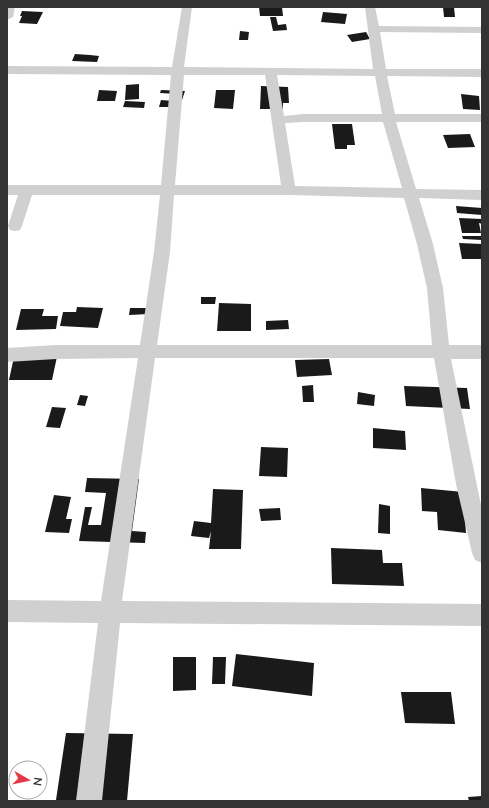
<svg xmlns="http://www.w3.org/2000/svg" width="489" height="808" viewBox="0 0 489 808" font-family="Lato,sans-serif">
  <rect width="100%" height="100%" fill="#fff"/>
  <path fill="#1a1a1a" d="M 259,7 L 282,7 L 283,16 L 260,16 Z
    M 443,7 L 454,7 L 455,17 L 444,17 Z
    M 22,11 L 43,12 L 37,24 L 19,23 L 22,16 L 20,16 Z
    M 323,12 L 347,14 L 345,24 L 321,22 Z
    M 270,17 L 276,17 L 278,25 L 286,24 L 287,30 L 273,31 Z
    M 240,31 L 249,32 L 248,40 L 239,40 Z
    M 366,32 L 370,39 L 352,42 L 347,35 Z
    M 75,54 L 90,55 L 99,56 L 97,62 L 72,61 Z
    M 139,84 L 139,99 L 125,100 L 126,85 Z
    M 261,86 L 288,87 L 289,103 L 283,103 L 283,109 L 260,109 Z
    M 99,90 L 117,91 L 115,101 L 97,101 Z
    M 161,90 L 185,91 L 182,100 L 175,99 L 177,94 L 160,93 Z
    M 216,90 L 235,90 L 233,109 L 214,108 Z
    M 461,94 L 479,96 L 480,110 L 463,109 Z
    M 161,100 L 174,101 L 172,107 L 159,107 Z
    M 125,101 L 145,102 L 144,108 L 123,107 Z
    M 332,124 L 352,124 L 355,145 L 347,145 L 347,149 L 335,149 Z
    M 470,134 L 475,147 L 448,148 L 443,135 Z
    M 456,206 L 482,208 L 482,215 L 457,213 Z
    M 459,218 L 482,219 L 482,224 L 479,223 L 481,233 L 462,233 Z
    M 462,236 L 481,236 L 482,240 L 463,239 Z
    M 459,243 L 482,244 L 482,259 L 462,259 Z
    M 201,297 L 216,297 L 215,304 L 201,304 Z
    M 219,303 L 251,304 L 251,331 L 217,331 Z
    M 77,307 L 103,308 L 98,328 L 60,326 L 63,312 L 76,312 Z
    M 130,308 L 149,308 L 149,314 L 129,315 Z
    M 21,309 L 44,309 L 42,316 L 58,316 L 56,329 L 16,330 Z
    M 288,320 L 289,329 L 266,330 L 266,321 Z
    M 15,352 L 58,352 L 52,380 L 9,380 Z
    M 329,359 L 332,375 L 297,377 L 295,360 Z
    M 313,385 L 314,402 L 303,402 L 302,386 Z
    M 404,386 L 467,388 L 470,409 L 406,406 Z
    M 358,392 L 375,395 L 374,406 L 357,404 Z
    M 80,395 L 88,396 L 85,406 L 77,405 Z
    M 52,407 L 66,408 L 60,428 L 46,427 Z
    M 373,428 L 405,431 L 406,450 L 373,448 Z
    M 261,447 L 288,448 L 287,477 L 259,476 Z
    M 87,478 L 139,479 L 132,531 L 146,532 L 145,543 L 79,541 L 85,507 L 92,507 L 88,525 L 101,525 L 106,493 L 85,492 Z
    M 421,488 L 463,492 L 466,533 L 438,530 L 437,512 L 422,511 Z
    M 213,489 L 243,490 L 241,549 L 209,549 L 211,531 L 209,538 L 191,536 L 194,521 L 211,523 Z
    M 54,495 L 71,497 L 66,519 L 72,519 L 69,533 L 45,532 Z
    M 379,504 L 390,506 L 390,534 L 378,533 Z
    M 280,508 L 281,520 L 261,521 L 259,509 Z
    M 331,548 L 382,550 L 383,563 L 402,563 L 404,586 L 332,584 Z
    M 236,654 L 314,663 L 312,696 L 232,686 Z
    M 173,657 L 196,657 L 196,690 L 173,691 Z
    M 213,657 L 226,657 L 225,684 L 212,684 Z
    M 401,692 L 451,692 L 455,724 L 405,723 Z
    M 66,733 L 133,734 L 127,801 L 56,800 Z
    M 482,796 L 482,801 L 469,801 L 468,797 Z"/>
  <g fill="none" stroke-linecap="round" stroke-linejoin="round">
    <path fill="#d0d0d0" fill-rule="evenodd" d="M 7,7 L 15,7 L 13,17 L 7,20 Z
      M 182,7 L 192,7 L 184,67 L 373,69 L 365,7 L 375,7 L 379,26 L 482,27 L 482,33 L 380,32 L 386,69 L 482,69 L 482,77 L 387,76 L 395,114 L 482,114 L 482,122 L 396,122 L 416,189 L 482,190 L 482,200 L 419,198 L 433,244 L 443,288 L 449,345 L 482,345 L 482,359 L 451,359 L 482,510 L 482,563 L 475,560 L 472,553 L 456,484 L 434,358 L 155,358 L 122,601 L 482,604 L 482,626 L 120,623 L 102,801 L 76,801 L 98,623 L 7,622 L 7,600 L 101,601 L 138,358 L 56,359 L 7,362 L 7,348 L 56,345 L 140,345 L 154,252 L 160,195 L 32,195 L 22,226 L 20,230 L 15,231 L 10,230 L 8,226 L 18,195 L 7,195 L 7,185 L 161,185 L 171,75 L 7,74 L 7,66 L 172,67 ZM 184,75 L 265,75 L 281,185 L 175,185 ZM 277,75 L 375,76 L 382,114 L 303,114 L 284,116 ZM 303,122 L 383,122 L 402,188 L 295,186 L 285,123 ZM 174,195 L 289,195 L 404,198 L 417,244 L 427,288 L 432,345 L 157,345 L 170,252 Z"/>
  </g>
  <rect width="489" height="808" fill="none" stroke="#333333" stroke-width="16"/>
  <g transform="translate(28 780) rotate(99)"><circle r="19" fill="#ffffff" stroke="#adadad"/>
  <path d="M0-3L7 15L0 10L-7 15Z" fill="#e63946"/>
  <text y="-6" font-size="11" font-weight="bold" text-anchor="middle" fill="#333333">N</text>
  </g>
</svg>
